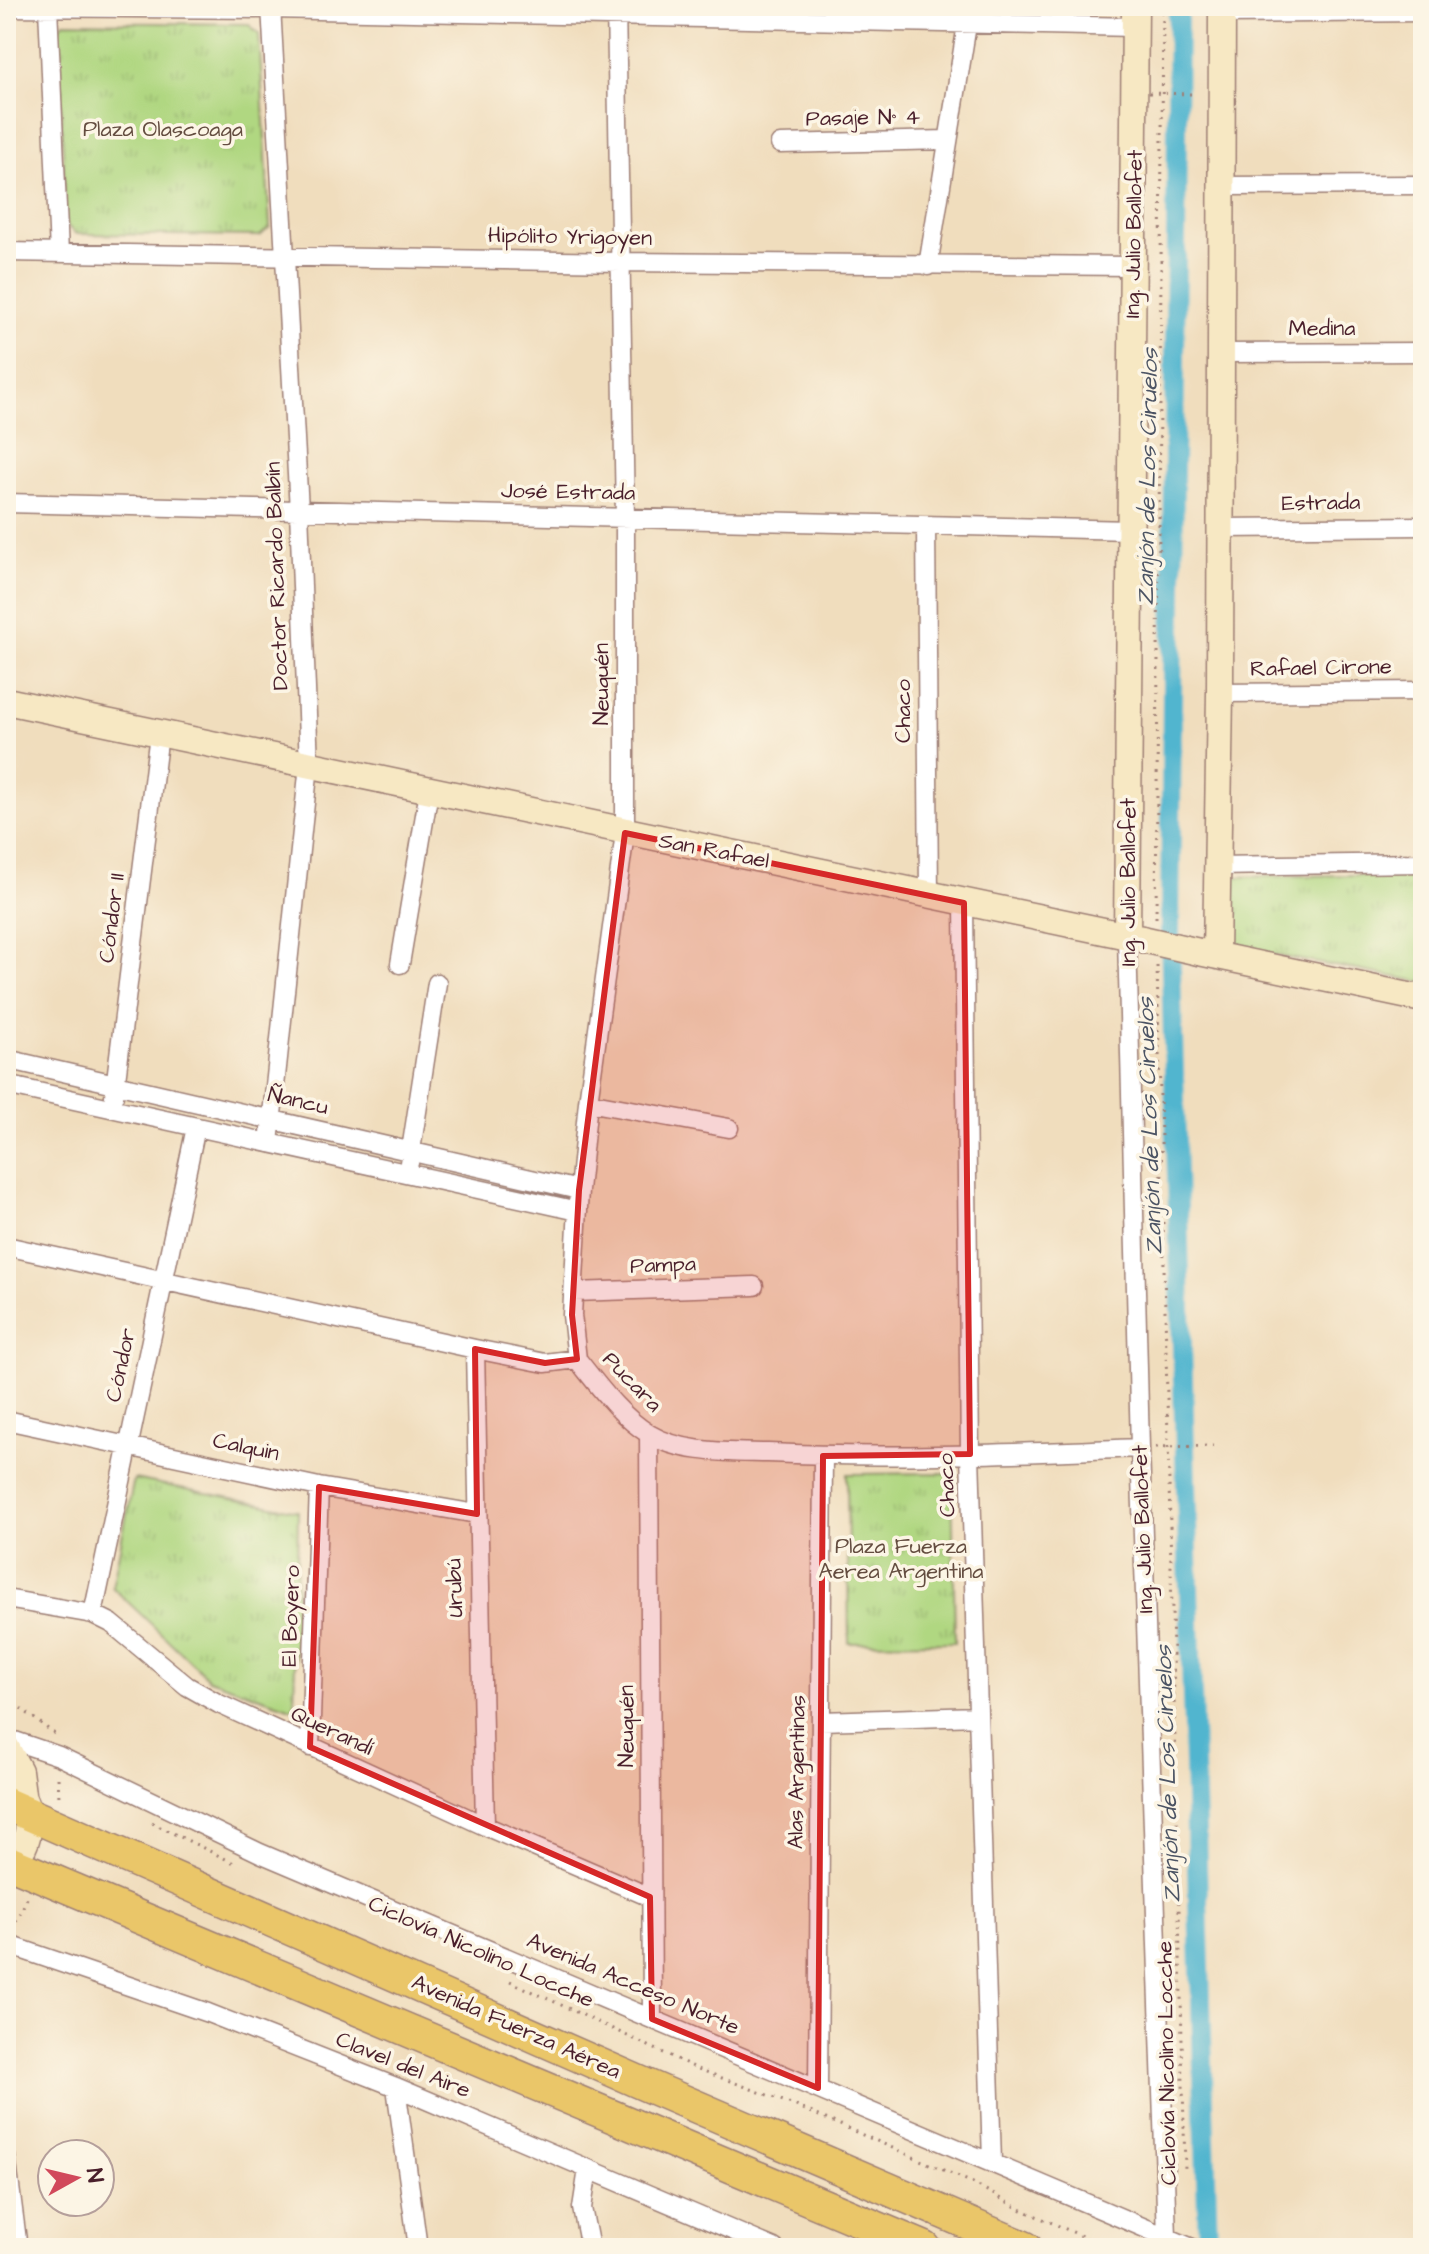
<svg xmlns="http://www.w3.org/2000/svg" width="1429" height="2254" viewBox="0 0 1429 2254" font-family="'Architects Daughter',sans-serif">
  <defs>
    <pattern id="grass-tufts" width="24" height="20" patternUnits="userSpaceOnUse" patternTransform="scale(2)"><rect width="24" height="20" fill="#b0d781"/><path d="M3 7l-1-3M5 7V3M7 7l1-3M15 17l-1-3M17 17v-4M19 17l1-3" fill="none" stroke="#99b870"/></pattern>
  </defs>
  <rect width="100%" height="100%" fill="#fcf5e5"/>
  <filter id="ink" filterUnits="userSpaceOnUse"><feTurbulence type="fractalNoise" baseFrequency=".0125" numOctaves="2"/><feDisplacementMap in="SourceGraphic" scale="16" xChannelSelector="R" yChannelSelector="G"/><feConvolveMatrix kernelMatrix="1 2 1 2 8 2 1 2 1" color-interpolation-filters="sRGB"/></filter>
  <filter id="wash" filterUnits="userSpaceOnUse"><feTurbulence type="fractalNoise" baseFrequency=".006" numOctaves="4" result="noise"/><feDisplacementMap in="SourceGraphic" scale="32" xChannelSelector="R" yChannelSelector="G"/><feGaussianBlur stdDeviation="1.8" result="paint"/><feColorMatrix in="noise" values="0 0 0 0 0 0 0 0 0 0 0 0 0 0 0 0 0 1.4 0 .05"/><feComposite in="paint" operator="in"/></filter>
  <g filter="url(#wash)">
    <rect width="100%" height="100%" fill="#f0ddbd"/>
    <path fill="url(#grass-tufts)" stroke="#7d7b56" stroke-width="2" d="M 64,22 L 248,24 L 259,34 L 270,227 L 260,236 L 76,234 L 66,225 L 58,29 Z
      M 1423,874 L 1423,982 L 1229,947 L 1230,877 Z
      M 952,1473 L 955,1642 L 849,1643 L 847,1474 Z
      M 134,1479 L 298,1511 L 294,1709 L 209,1679 L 112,1587 Z"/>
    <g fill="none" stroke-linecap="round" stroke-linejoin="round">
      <path stroke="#51b5cf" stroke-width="20" d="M 1178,6 L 1170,933 L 1208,2244"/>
    </g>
  </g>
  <g filter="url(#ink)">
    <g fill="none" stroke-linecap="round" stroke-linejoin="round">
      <g stroke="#9d7e74" stroke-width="21">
        <path id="street" d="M 6,7 L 271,9 L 1134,27
          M 48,7 L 59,253
          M 1222,14 L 1423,12
          M 780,144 L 947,140
          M 1222,186 L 1423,185
          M 6,252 L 620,262 L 1134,266
          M 928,266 L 970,6
          M 1220,353 L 1423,352
          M 6,503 L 1130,530
          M 926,526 L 929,895
          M 1220,528 L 1423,526
          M 1220,693 L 1423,691
          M 1216,866 L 1423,863
          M 964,903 L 970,1454 L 992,2162
          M 1127,936 L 1140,1448 L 1167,2237
          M 400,964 L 429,791
          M 6,1059 L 579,1190
          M 6,1085 L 578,1211
          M 114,1096 L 159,734
          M 588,1102 L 729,1128
          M 269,1143 L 309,765 L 299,510 L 271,6
          M 409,1163 L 437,983
          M 6,1246 L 475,1349 L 545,1363 L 577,1359
          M 574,1292 L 754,1286
          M 475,1349 L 485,1826
          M 577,1359 L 572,1315 L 579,1190 L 588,1102 L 625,833 L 625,517 L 616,6
          M 577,1359 C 598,1385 620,1416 649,1434 C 682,1454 730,1452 768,1453 C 892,1459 1016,1453 1140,1448
          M 6,1420 L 319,1487 L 477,1514
          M 649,1434 L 652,2019
          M 6,1599 L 93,1614 L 111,1623 L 187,1686 L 219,1704 L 485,1826 L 650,1897
          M 93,1614 L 196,1127
          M 821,1721 L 978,1716
          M 6,1738 L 59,1756 L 260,1853 L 1192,2248
          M 310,1747 L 319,1487
          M 6,1944 L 208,2013 L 396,2087 L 774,2248
          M 396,2087 L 418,2248
          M 818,2088 L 823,1456
          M 6,2156 L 18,2248
          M 588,2169 L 582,2208 L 590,2248"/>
      </g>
      <g stroke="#9d7e74" stroke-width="29">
        <path id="secondary" d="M 6,701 L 1142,939
          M 1127,936 L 1135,6
          M 1199,952 L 1423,999
          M 1216,955 L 1220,693 L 1222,6
          M 6,1747 L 19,1771 L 22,1794
          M 6,1777 C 35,1799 37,1846 6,1867"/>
      </g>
      <g stroke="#9d7e74" stroke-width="35">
        <path id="highway" d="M 6,1804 L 646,2085 L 1026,2248
          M 6,1861 L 925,2248"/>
      </g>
      <path stroke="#9d7e74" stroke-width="3" stroke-dasharray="2 6" stroke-linecap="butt" d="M 1156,918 L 1163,6
        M 1157,966 L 1185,2170
        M 1156,1447 L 1213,1446
        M 6,1703 L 18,1706 L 56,1735
        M 58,1778 L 59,1798
        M 152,1823 L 238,1865
        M 13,1929 L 28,1896
        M 510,1981 L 698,2069 L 794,2105 L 973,2183 L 1018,2208 L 1109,2248"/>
      <use href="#street" stroke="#fff" stroke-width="18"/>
      <use href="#secondary" stroke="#f7e8c3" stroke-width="26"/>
      <use href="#highway" stroke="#eac669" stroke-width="32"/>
      <g stroke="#9d7e74" stroke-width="29" stroke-linecap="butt">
        <path id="secondary-bridge" d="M 1142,939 L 1199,952"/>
      </g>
      <path stroke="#9d7e74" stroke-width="3" stroke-dasharray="2 6" stroke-linecap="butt" d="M 1149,93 L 1193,94"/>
      <use href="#secondary-bridge" stroke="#f7e8c3" stroke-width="26"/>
    </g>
  </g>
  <path fill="#d62828" fill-opacity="0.2" stroke="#d62828" stroke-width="6" stroke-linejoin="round" d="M 625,833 L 964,903 L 970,1454 L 823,1456 L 818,2088 L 652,2019 L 650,1897 L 310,1747 L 319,1487 L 477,1514 L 475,1349 L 545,1363 L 577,1359 L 572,1315 L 579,1190 Z"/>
  <g text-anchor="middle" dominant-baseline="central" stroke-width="7" stroke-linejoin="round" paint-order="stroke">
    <g font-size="22" fill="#4a1f2b" stroke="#fcf5e5">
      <text transform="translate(863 118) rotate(-1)">Pasaje N° 4</text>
      <text transform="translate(1134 234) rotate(-89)">Ing. Julio Ballofet</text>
      <text transform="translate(570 237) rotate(1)">Hipólito Yrigoyen</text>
      <text x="1322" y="328">Medina</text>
      <text transform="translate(568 492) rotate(1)">José Estrada</text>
      <text transform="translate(1321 503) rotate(-1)">Estrada</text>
      <text transform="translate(277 576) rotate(-92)">Doctor Ricardo Balbín</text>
      <text transform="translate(1321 668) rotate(-1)">Rafael Cirone</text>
      <text transform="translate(601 684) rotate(-90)">Neuquén</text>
      <text transform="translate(903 711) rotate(-90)">Chaco</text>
      <text transform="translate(714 851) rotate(11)">San Rafael</text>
      <text transform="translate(1128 882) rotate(-90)">Ing. Julio Ballofet</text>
      <text transform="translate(112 918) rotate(-83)">Cóndor II</text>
      <text transform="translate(298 1101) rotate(13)">Ñancu</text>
      <text transform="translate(663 1265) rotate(-2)">Pampa</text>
      <text transform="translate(121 1365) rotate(-78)">Cóndor</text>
      <text transform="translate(632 1382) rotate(46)">Pucara</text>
      <text transform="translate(246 1447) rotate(12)">Calquin</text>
      <text transform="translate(947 1485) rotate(-92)">Chaco</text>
      <text transform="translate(1143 1529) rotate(-92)">Ing. Julio Ballofet</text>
      <text transform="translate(455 1588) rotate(-92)">Urubú</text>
      <text transform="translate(291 1616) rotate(-88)">El Boyero</text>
      <text transform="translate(626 1726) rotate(-90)">Neuquén</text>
      <text transform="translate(332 1731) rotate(25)">Querandí</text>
      <text transform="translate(797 1772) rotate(-89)">Alas Argentinas</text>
      <text transform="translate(481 1952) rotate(24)">Ciclovía Nicolino Locche</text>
      <text transform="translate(633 1984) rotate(23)">Avenida Acceso Norte</text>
      <text transform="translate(516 2027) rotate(24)">Avenida Fuerza Aérea</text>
      <text transform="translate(1167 2063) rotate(-91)">Ciclovía Nicolino Locche</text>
      <text transform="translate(403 2065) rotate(22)">Clavel del Aire</text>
    </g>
    <g font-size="22" fill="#644d40" stroke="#fcf5e5">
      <text x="163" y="129">Plaza Olascoaga</text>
      <text x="901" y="1546">Plaza Fuerza<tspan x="901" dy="25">Aerea Argentina</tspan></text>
    </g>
    <g font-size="24" font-style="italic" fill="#4c5464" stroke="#fcf5e5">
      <text transform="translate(1148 477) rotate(-89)">Zanjón de Los Ciruelos</text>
      <text transform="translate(1150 1126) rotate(-92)">Zanjón de Los Ciruelos</text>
      <text transform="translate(1168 1774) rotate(-92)">Zanjón de Los Ciruelos</text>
    </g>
  </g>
  <rect width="1429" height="2254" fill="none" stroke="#fcf5e5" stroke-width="32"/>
  <g transform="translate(76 2178) rotate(82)"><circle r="38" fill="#fcf5e5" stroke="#b59f9b" stroke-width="2"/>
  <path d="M0-6L14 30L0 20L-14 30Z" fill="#d1495b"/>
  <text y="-12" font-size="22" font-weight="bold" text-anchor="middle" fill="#4a1f2b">N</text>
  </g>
</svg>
